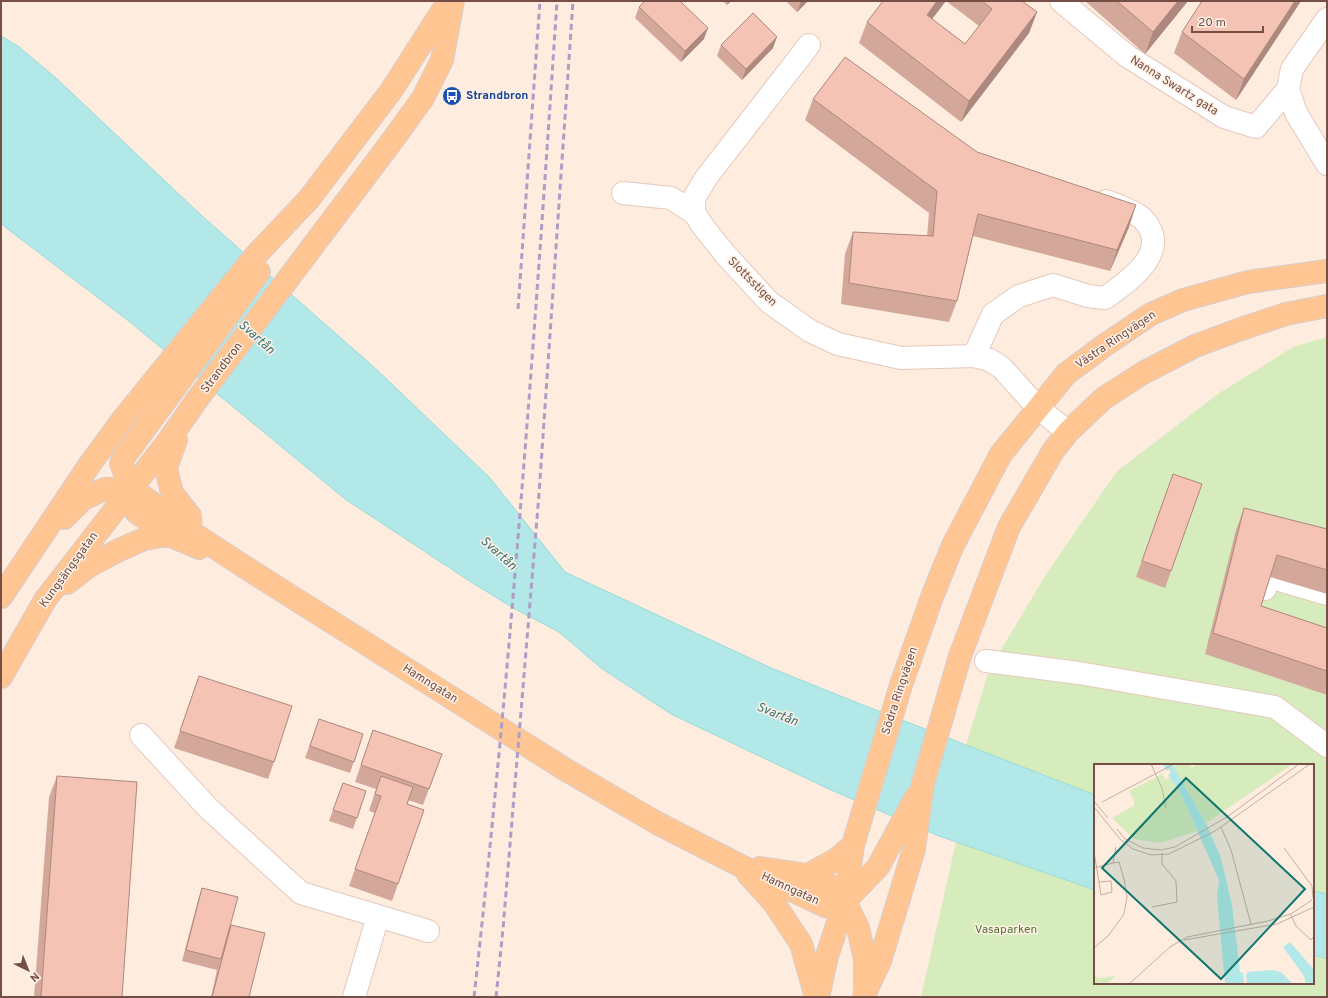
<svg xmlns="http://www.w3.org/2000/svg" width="1328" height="998" viewBox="0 0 1328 998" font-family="Overpass,sans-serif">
  <rect width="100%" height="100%" fill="#feecde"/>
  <path fill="#d7ecbc" d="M 1327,337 L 1327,894 L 1313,891 L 1313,765 L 1095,765 L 1095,795 L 966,745 L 989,670 L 1045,576 L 1117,471 L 1218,394 L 1293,347 Z
    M 956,842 L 1095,890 L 1095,983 L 1313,983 L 1313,956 L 1327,960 L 1327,997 L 921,997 Z"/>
  <path fill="#b2e8e7" stroke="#97dbda" d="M 1,36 L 19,47 L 56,78 L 202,216 L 375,368 L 490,478 L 565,572 L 771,668 L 858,703 L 1095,795 L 1095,890 L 939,836 L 831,790 L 671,714 L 601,668 L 559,632 L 515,609 L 471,582 L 345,499 L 130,322 L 5,227 L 1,223 Z
    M 1313,891 L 1327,894 L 1327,959 L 1313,955 Z"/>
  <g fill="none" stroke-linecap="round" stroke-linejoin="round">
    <g stroke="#e4c9bd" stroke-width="24">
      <path id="minor" d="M 1061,1 L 1127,56 L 1224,117 L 1256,127 L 1288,89
        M 1327,19 L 1292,69 L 1288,89 L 1296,113 L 1327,164
        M 809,45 L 706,178 L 694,198 L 694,213 L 705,229 L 725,254 L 769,302 L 810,331 L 838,344 L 901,358 L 974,356 L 990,360 L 1002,368 L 1038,408 L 1068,432
        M 623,193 L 671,198 L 694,213
        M 974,356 L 993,314 L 1019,296 L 1053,285 L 1088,296 L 1105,298 C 1129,281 1173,251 1143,219 C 1137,213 1115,204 1106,201
        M 1265,589 L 1269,577 L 1327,594
        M 986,661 L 1079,673 L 1275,707 L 1327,746
        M 141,735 L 208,808 L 301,893 L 428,931
        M 354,997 L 378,916"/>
    </g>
    <g stroke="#d8cdcb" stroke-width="24">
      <path id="major" d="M 176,440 L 166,468 L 172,493 L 190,516 L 191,532
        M 130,488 L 145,498 L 191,532 L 251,571 L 566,770 L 657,823 L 739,865 L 825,906 L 845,901
        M 64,518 L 83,499 L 105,489 L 130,488
        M 199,548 L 169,535 L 136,512 L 130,488 L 121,463 L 124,457 L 224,321 L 259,272
        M 67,583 L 89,566 L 119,550 L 144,539 L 169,535
        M 1,597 L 90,464 L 123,419 L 256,255 L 309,199 L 391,91 L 448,2
        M 1,677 L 45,600 L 169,440 L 196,401 L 389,145 L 423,98 L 442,60 L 453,1
        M 760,868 L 808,875 L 835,888 L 845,901 L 858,928 L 865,959 L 865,988
        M 747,873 L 774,903 L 801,944 L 816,997
        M 808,875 L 837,859 L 853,845
        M 845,901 L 878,867 L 916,797
        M 818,997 L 827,956 L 845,901 L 853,845 L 901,685 L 932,597 L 953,545 L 1001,454 L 1066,374 L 1105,345 L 1151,314 L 1183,300 L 1248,282 L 1327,271
        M 864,997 L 866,991 L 880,961 L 914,849 L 923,783 L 960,656 L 1009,527 L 1053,451 L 1068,432 L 1104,398 L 1143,373 L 1195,346 L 1241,329 L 1286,314 L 1327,306"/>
    </g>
    <use href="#minor" stroke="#fff" stroke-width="22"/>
    <use href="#major" stroke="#ffc694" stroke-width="22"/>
    <path stroke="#ad9dc7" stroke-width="3" stroke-dasharray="6 4" stroke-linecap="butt" d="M 518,309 L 540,1
      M 474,997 C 511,666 535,333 557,1
      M 496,997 L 503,929 L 539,494 L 573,1"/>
  </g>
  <path fill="#d3a89b" d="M 723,1 L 731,1 L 727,5 Z
    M 786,1 L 808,1 L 797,12 Z
    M 946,1 L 1022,1 L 1037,12 L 1029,33 L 961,122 L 859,43 L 867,22 L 932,19 L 965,44 L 979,26 Z
    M 1085,1 L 1188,1 L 1145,54 Z
    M 1301,1 L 1236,100 L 1174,53 L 1182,32 Z
    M 639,7 L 704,39 L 681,62 L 635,18 Z
    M 721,45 L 773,48 L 742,80 L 717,56 Z
    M 813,99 L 977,152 L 1129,227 L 1110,271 L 973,236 L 957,301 L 949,322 L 841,304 L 845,254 L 853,232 L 927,236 L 929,213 L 805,120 Z
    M 1173,474 L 1202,484 L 1165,588 L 1136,577 Z
    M 1244,508 L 1327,529 L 1327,594 L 1270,577 L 1261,606 L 1327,628 L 1327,695 L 1205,654 L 1236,530 Z
    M 199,676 L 274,762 L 268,779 L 174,748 Z
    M 319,719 L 363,734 L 350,773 L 305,758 Z
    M 373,730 L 442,754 L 423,805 L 408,800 L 407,804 L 424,810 L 392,901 L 349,886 L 375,813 L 369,811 L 376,789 L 355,782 Z
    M 57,776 L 122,997 L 34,997 L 49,797 Z
    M 343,783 L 366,791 L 353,829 L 329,821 Z
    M 202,888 L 230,926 L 249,997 L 211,997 L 217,970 L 182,961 L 198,900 Z"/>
  <path fill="#ac887e" d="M 729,1 L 731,1 L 727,5 Z
    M 801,1 L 808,1 L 797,12 Z
    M 937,1 L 946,1 L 919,36 L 927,15 Z
    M 1178,1 L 1188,1 L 1145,54 L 1153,32 Z
    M 1295,1 L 1301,1 L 1236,100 L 1244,79 Z
    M 1037,12 L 1029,33 L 961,122 L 969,101 Z
    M 708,28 L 704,39 L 681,62 L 685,51 Z
    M 777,37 L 773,48 L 742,80 L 746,69 Z
    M 1136,205 L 1129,227 L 1110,271 L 1117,250 Z"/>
  <path fill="#f5c3b4" stroke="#ac887e" d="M 645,1 L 680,1 L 708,28 L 685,51 L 639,7 Z
    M 883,1 L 937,1 L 927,15 L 965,44 L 992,9 L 982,1 L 1022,1 L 1037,12 L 969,101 L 867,22 Z
    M 1117,1 L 1178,1 L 1153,32 Z
    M 1202,1 L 1295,1 L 1244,79 L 1182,32 Z
    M 753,13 L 777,37 L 746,69 L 721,45 Z
    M 845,57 L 977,152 L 1136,205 L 1117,250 L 978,214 L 957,301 L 849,283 L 853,232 L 933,236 L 937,191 L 813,99 Z
    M 1173,474 L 1202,484 L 1171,571 L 1142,561 Z
    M 1244,508 L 1327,529 L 1327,570 L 1277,555 L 1261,606 L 1327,628 L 1327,671 L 1213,633 Z
    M 199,676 L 292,706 L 274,762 L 180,731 Z
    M 319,719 L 363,734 L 354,762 L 310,746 Z
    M 373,730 L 442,754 L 429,789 L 361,765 Z
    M 57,776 L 137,782 L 122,997 L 41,997 Z
    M 381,776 L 413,787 L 407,804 L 424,810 L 398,884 L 355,869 L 381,796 L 375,794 Z
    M 343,783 L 366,791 L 357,818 L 333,810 Z
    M 202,888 L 238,897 L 221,959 L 186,950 Z
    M 231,925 L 265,933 L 249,997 L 212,997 Z"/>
  <defs>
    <g id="bus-disc" transform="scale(1)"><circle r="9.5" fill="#1a4fb4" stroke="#fff1e6"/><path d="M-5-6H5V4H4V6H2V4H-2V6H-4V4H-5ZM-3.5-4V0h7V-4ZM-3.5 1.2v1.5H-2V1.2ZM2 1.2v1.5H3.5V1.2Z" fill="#fff"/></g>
  </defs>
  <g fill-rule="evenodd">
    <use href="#bus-disc" x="452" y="96"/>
  </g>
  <g text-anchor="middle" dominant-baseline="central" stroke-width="3" stroke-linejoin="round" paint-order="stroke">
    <g font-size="12" fill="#754e45" stroke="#fff1e6">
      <text transform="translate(1174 86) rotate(32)">Nanna Swartz gata</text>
      <text transform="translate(752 282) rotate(45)">Slottsstigen</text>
      <text transform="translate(1116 340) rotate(-34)">Västra Ringvägen</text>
      <text transform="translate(222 368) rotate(-53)">Strandbron</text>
      <text transform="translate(69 570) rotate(-54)">Kungsängsgatan</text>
      <text transform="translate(430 684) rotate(32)">Hamngatan</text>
      <text transform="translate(900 691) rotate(-72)">Södra Ringvägen</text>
      <text transform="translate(790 889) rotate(25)">Hamngatan</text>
    </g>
    <g font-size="12" font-weight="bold" fill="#164399" stroke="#fff1e6" text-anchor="start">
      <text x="466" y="96">Strandbron</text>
    </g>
    <g font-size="12" fill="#56763a" stroke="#fff1e6">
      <text x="1006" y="930">Vasaparken</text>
    </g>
    <g font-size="13" font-style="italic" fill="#357576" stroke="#fff1e6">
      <text transform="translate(256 338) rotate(42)">Svartån</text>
      <text transform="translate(498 554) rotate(42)">Svartån</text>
      <text transform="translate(777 715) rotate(22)">Svartån</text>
    </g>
  </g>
  <g transform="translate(1094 764)">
    <rect width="220" height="220" fill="#feecde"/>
    <path d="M 84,0 L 96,0 L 98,4 L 104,0 L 199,0 L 112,59 L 79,2 ZM 68,10 L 72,16 L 76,13 L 85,26 L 103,67 L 66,79 L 40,75 L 18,54 L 39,42 L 41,39 L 35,27 ZM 0,211 L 5,214 L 22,212 L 13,220 L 0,220 Z" fill="#d7ecbc"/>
    <path d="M 69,0 L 78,0 L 112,59 L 127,94 L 138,141 L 146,208 L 149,209 L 150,220 L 131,220 L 123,131 L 125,116 L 85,26 L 74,11 L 77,9 L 75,5 L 72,7 ZM 196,178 L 220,206 L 220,220 L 212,220 L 210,212 L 189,183 ZM 178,206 L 187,208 L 199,220 L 153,220 L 152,211 L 154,208 Z" fill="#b2e8e7"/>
    <path fill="none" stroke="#c7ada1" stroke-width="1" d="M 57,0 L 68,24 L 72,44M 0,37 L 14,54M 8,38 L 80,0M 0,43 L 26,75 L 39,85 L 57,91 L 75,90 L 121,67 L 216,0M 127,63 L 137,86 L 157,160M 23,65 L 31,75 L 49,84 L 67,86 L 81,83 L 133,53 L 205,0M 190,84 L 218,122 L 219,134M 0,88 L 5,118 L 17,117 L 18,128 L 7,131 L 5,118M 0,104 L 19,99 L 22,83M 0,128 L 0,147M 58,143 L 83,138 L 82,117 L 68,100 L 68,89M 197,151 L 202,162 L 217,176 L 220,172M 90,176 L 183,160 L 220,143M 0,184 L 15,171 L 30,150 L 33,133 L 30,115 L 25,98 L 19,99M 35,220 L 76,183 L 93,173 L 174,157 L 197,150 L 218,136"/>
    <path fill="#0f766e" fill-opacity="0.15" stroke="#0f766e" stroke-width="2" d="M 92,14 L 211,125 L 127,215 L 8,104 Z"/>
    <rect width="220" height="220" fill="none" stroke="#754e45" stroke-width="2"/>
  </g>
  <rect width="1328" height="998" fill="none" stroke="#754e45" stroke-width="4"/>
  <g transform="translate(28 970) rotate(137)" stroke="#fff1e6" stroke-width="3" paint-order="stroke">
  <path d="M0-3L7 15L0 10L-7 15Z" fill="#754e45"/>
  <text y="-6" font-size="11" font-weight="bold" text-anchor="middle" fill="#754e45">N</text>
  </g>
  <path d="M1192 26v6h71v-6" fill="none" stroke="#754e45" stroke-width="2"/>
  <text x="1198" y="26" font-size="12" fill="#754e45" stroke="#fff1e6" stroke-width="3" paint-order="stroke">20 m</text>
</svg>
